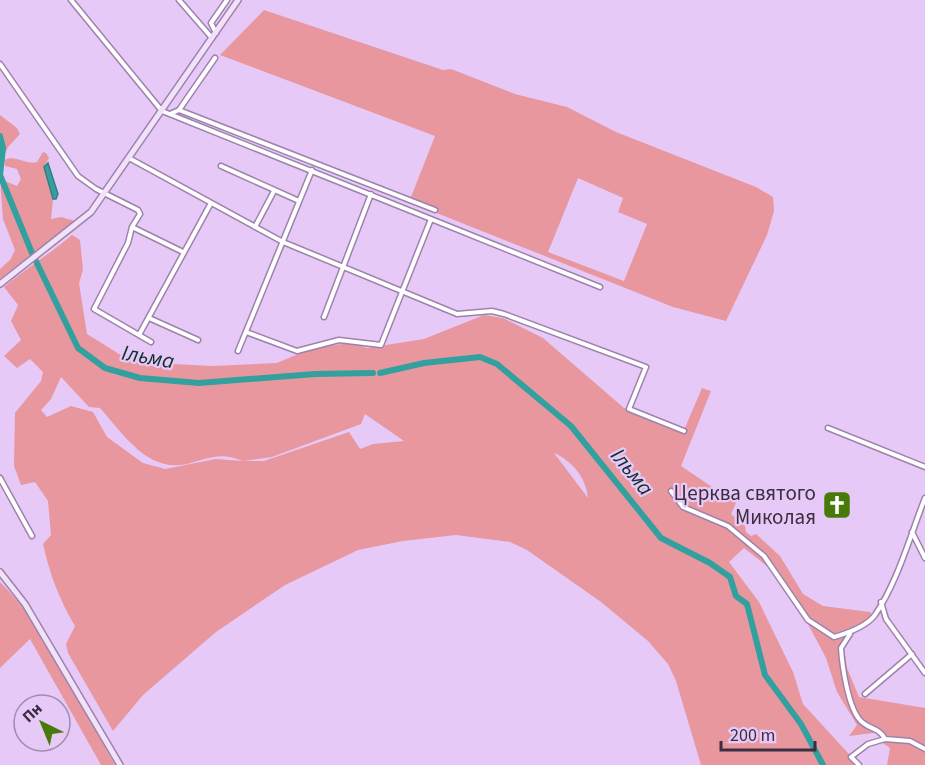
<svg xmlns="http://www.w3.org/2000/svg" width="925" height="765" viewBox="0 0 925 765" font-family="'Source Sans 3',sans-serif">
  <rect width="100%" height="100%" fill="#e6c9f7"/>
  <path fill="#e8979f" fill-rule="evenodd" d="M 264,10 L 443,70 L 451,69 L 515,94 L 567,107 L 616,132 L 756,187 L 773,197 L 774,211 L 767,235 L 726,321 L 673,307 L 409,202 L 435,136 L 220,55 ZM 578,178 L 623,198 L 618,212 L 647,224 L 624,281 L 548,252 Z
    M 0,115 L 17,128 L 20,134 L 9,146 L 0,162 Z
    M 43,152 L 46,153 L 49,158 L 44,167 L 53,199 L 51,219 L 61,217 L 75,221 L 0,279 L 0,269 L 10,260 L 15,250 L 3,219 L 0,179 L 17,186 L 21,179 L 17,169 L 5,166 L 4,160 C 15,154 26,165 37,162 Z
    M 72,235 L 80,240 L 83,270 L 79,283 L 87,334 L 132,362 L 213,366 L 277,363 L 315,347 L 352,343 L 367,348 L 424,339 L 484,315 L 503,318 L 543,338 L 624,408 L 684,430 L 702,388 L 711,391 L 681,466 L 736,503 L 731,514 L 745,526 L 746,532 L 751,536 L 756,534 L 780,556 L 803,594 L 823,606 L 870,612 L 875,618 L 851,635 L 844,647 L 847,668 L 859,697 L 925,708 L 925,765 L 887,765 L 890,748 L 880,741 L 885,738 L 881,732 L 849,736 L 857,725 L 837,692 L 826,658 L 798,605 L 768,567 L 744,548 L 729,562 L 759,602 L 793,672 L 803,704 L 859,765 L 701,765 L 676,681 L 668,664 L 648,641 L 601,602 L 527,550 L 510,542 L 456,535 L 403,541 L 358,550 L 285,585 L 216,632 L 143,695 L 113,731 L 68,653 L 66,644 L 75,626 C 59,599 50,575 43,544 L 51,535 L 48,501 L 35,482 L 21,485 L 14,466 L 15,413 L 41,381 L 43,372 L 30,359 L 17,368 L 4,356 L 21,340 L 11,321 L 18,305 L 4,287 C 26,268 50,254 72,235 ZM 61,377 L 89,407 L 100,408 C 126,437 150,477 194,462 C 213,456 225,453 243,461 L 216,459 L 165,469 L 143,463 L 107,437 L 93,412 L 71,406 L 47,417 L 41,410 L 51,399 ZM 365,414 L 404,441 L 373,444 L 360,449 L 349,432 L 264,461 L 244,461 L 272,457 L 361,424 ZM 554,453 C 572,461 586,477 588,498 Z
    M 0,582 C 45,625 83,709 115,765 L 101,765 L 30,639 L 0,668 Z"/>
  <path fill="#32a09e" stroke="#347e82" stroke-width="1.5" d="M 48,163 L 58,194 L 56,199 L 53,199 L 44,167 Z"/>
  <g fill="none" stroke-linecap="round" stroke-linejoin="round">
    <path stroke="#32a09e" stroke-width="6" d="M 0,136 L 3,148 L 0,175 L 32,253 L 78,348 L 105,368 L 140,378 L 199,383 L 315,374 L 373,373
      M 380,373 L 424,363 L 480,357 L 497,364 L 571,426 L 661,538 L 710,563 L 730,577 L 736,596 L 747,604 L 765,675 L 801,724 L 823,765"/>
    <g stroke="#9d82ad" stroke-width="7">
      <path id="street" d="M 71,0 L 162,111 L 431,219 L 381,345 L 339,340 L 297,351 L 246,332
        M 179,0 L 212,38
        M 216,33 L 211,23 L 227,0
        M 0,64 L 78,176 L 96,189 L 138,210 L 140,214 L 132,227
        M 179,110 L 435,210
        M 170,114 L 179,110 L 215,58
        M 129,158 L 283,242 L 457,314 L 492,311 L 504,314 L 646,367 L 629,409 L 684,431
        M 221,166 L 299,201
        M 431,219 L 600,287
        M 255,227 L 274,191
        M 324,317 L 371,194
        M 149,318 L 198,340
        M 139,335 L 211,203
        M 151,342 L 94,309 L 128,243 L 132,227 L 183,252
        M 238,351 L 312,170
        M 828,428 L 925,467
        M 0,478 L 32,536
        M 671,491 L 683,507 L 728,526 L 764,556 L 808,620 L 834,637 C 848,633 866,627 875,615 C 898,581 910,536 925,498
        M 912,532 L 925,558
        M 881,602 L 886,619 L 925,673
        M 850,634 L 841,648 C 842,665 848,707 860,720 C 867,729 879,727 885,739 L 868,744 L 851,757 L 859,765
        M 865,694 L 912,654
        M 885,739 L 910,741 L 925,749"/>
    </g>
    <g stroke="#9d82ad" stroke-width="8">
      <path id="secondary" d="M 0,284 L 91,212 L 238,0
        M 0,572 L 25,604 L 120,765"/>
    </g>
    <use href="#street" stroke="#fff" stroke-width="4"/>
    <use href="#secondary" stroke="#f1e2f9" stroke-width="5"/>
  </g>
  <defs>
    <g id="church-square" transform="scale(1.5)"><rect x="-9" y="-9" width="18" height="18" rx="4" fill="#477a08" stroke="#e6c9f7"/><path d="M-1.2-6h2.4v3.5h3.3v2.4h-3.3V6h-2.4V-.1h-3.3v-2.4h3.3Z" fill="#fff"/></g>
  </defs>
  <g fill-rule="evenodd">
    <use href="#church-square" x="837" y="505"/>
  </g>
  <g text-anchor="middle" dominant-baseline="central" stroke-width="4.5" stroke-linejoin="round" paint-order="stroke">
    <g font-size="21" fill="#3a2e40" stroke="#e6c9f7" text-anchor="end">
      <text x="816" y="493">Церква святого<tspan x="816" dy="24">Миколая</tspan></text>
    </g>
    <g font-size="22" font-style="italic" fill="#0f302f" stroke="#e6c9f7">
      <text transform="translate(148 357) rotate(10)">Ільма</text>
      <text transform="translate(632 472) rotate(51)">Ільма</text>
    </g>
  </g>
  <g transform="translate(42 723) rotate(317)"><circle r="28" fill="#e6c9f7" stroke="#a18bae" stroke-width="1.5"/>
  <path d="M0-4.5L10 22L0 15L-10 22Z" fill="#477a08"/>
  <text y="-9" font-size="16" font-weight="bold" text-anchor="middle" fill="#3a2e40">Пн</text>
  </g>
  <path d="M721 741v9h94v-9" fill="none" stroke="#3a2e40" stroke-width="3"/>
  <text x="730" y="741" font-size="18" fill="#3a2e40" stroke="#e6c9f7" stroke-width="4.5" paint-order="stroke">200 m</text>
</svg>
